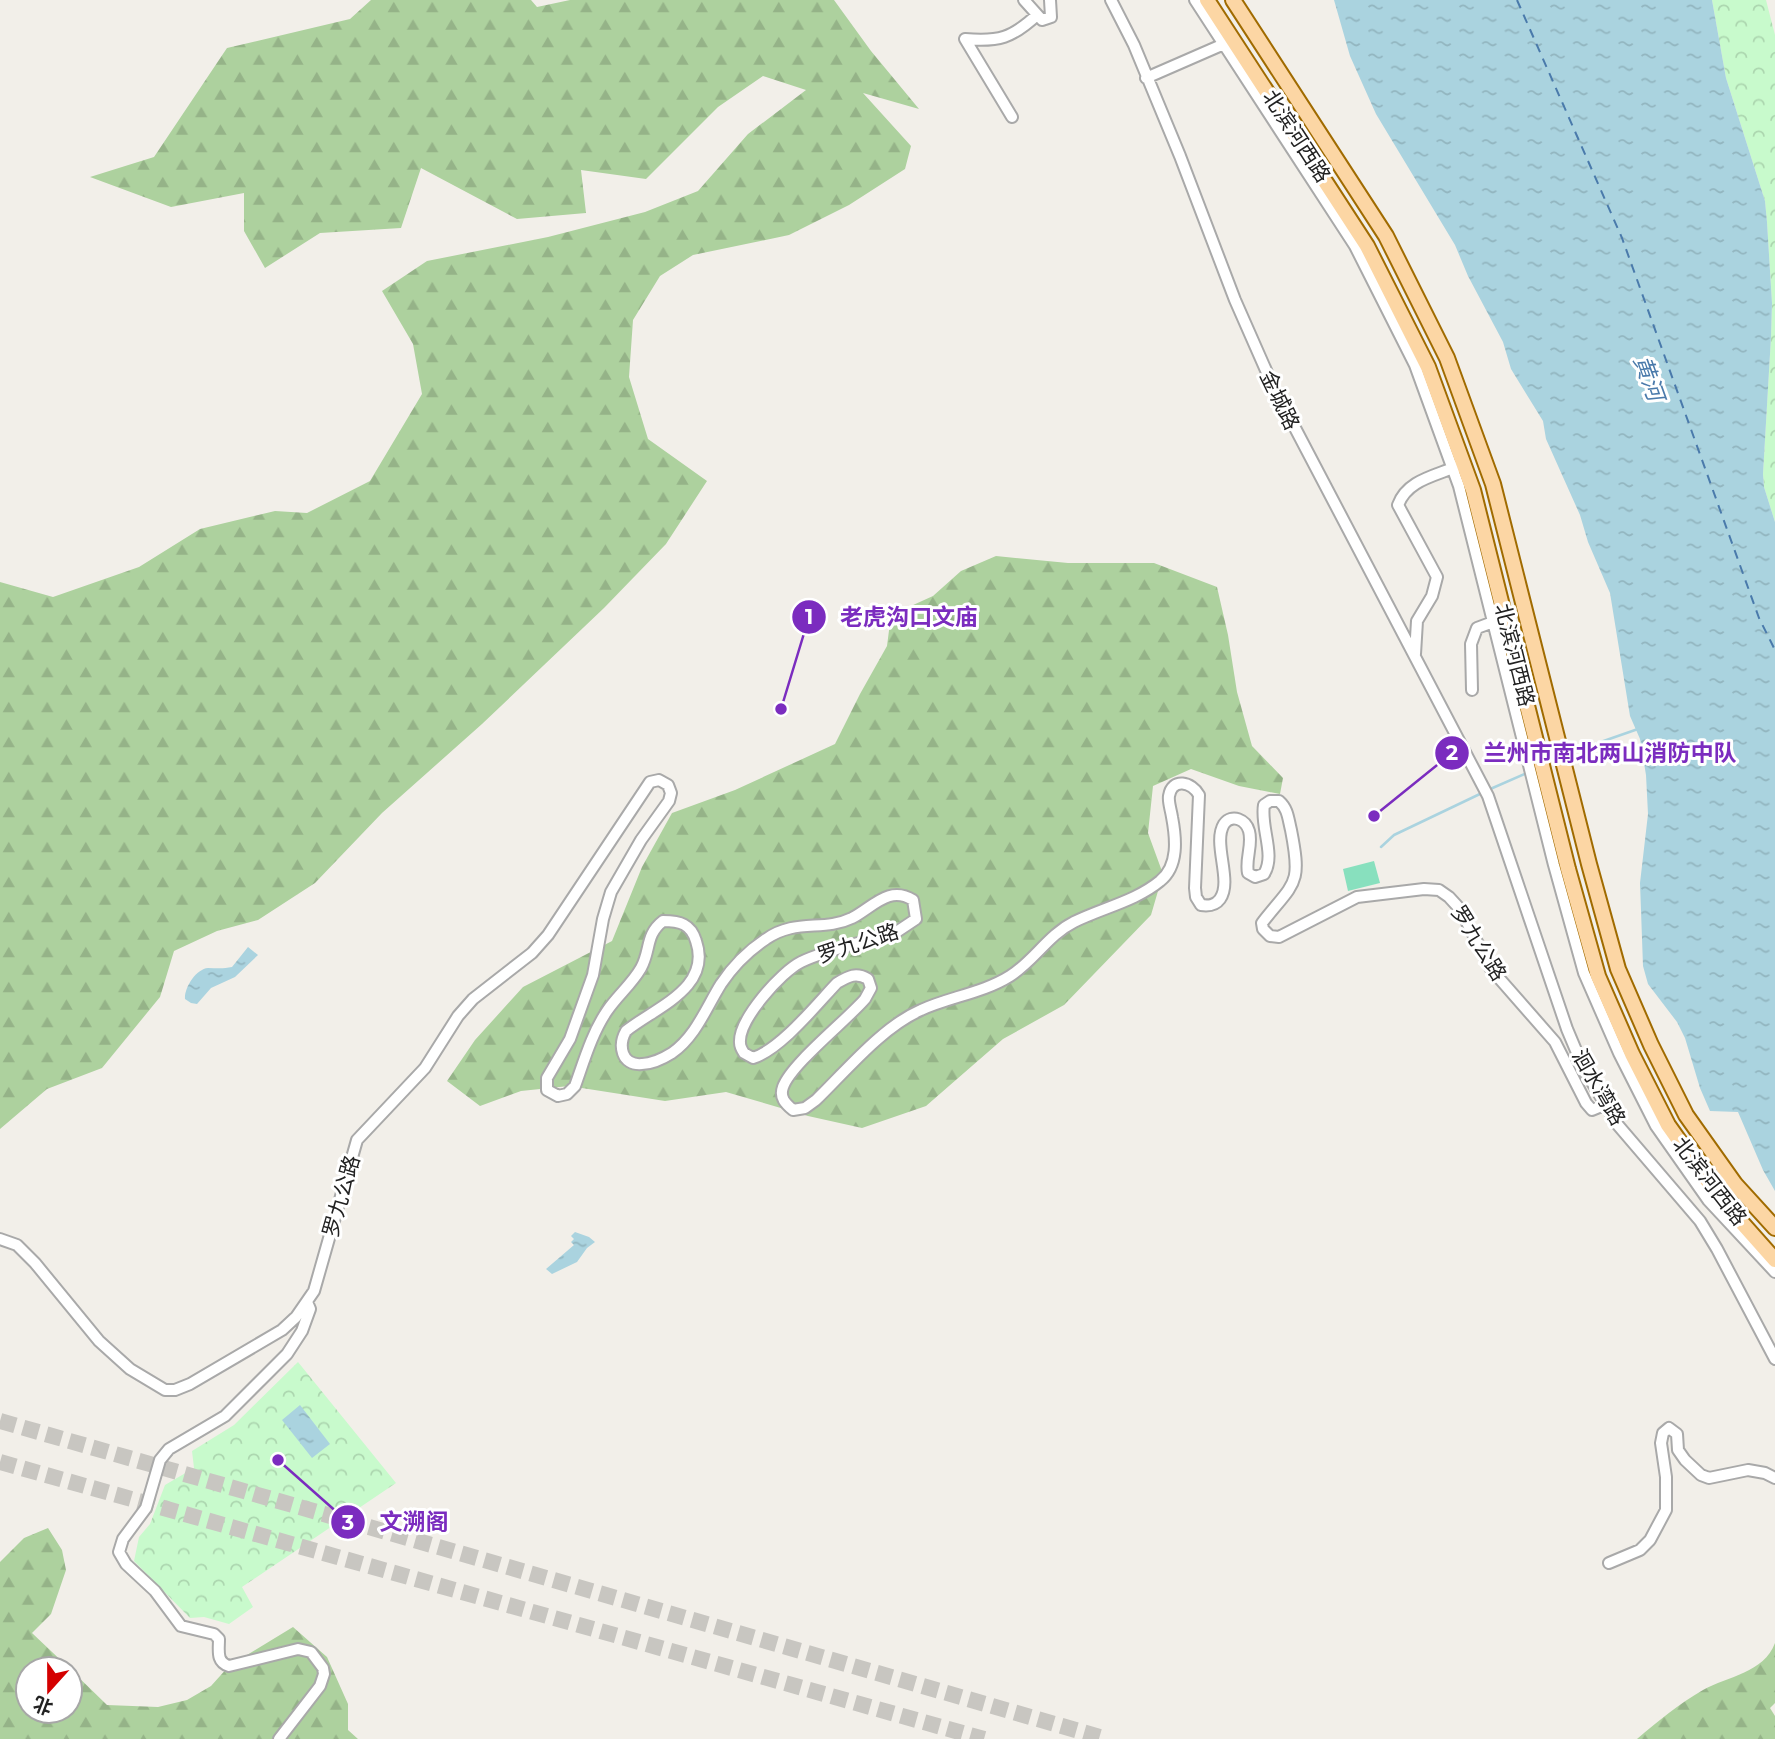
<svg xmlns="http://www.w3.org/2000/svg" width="1775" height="1739" viewBox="0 0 1775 1739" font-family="Montserrat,'Noto Sans SC',sans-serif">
  <defs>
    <pattern id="forest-firs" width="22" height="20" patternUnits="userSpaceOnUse" patternTransform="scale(1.75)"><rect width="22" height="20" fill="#add19e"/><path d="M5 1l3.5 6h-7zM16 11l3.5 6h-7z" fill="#95b388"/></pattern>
    <pattern id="park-crowns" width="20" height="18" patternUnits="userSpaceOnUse" patternTransform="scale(1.75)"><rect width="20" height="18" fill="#c8facc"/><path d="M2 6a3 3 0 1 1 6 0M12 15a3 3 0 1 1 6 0" fill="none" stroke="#acd6af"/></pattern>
    <pattern id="water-ripples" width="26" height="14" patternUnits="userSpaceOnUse" patternTransform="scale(1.75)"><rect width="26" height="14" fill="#aad3df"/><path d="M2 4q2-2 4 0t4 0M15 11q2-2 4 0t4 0" fill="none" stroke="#92b5bf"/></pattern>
  </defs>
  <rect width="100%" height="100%" fill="#f2efe9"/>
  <path fill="url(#forest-firs)" d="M 371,0 L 531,0 L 537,7 L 570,0 L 834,0 L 871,51 L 919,109 L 863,93 L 911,146 L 905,169 L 849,205 L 789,235 L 693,255 L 660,276 L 633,320 L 629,377 L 648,439 L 707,481 L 666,544 L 604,608 L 482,724 L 382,813 L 315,883 L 258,920 L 217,931 L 174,951 L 160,997 L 102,1068 L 47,1089 L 0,1129 L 0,582 L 53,597 L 139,567 L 200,529 L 275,511 L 307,513 L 370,481 L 422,394 L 413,344 L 382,291 L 427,261 L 548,237 L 645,212 L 698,191 L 748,134 L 806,90 L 763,76 L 718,107 L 646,179 L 581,170 L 586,213 L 517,219 L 421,168 L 401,228 L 320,233 L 265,268 L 244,231 L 244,193 L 171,207 L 90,177 L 154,157 L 227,48 L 350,19 Z
    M 996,556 L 1068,563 L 1154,563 L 1217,587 L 1228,635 L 1237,692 L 1252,746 L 1283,778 L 1280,794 L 1239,786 L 1191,769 L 1153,786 L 1148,833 L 1163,874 L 1151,915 L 1064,1005 L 1003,1039 L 926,1106 L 862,1128 L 808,1116 L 726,1092 L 665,1101 L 569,1086 L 521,1091 L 480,1106 L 447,1081 L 475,1040 L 523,987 L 612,941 L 642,867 L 672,813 L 735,790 L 835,744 L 860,694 L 887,646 L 891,615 L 933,596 L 961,571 Z
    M 48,1528 L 62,1550 L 66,1570 L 51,1614 L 32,1633 L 70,1669 L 28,1669 L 28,1711 L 70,1711 L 70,1669 L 107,1705 L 158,1707 L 187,1700 L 211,1686 L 229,1666 L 293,1627 L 327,1657 L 348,1704 L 348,1730 L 358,1739 L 0,1739 L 0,1562 L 24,1538 Z
    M 1775,1643 L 1775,1703 L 1770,1708 L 1775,1716 L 1775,1739 L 1637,1739 C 1657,1722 1680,1703 1703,1690 C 1728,1676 1764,1673 1775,1643 Z"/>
  <path fill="url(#park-crowns)" d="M 1712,0 L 1766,0 L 1775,35 L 1775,522 L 1764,487 L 1763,474 L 1771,337 L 1772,303 L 1767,222 L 1765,201 L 1726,78 Z
    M 298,1362 L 396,1483 L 242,1587 L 253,1607 L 229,1624 L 204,1617 L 190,1618 L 134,1561 L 139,1537 L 150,1524 L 165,1485 L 194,1468 L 192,1451 L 234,1425 Z"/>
  <path fill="#88e0be" d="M 1374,861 L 1380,883 L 1348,891 L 1343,869 Z"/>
  <path fill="url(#water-ripples)" d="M 1334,0 L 1712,0 L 1726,78 L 1765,201 L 1767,222 L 1772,303 L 1771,337 L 1763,474 L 1764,487 L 1775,522 L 1775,1191 L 1763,1170 L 1738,1112 L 1710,1111 L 1700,1088 L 1685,1038 L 1677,1022 L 1648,984 L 1643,966 L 1640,883 L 1648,814 L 1646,775 L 1640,739 L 1630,716 L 1610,593 L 1588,542 L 1580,515 L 1546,439 L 1543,421 L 1511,369 L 1503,342 L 1468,276 L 1455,245 L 1376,114 L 1350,56 Z
    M 248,947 L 258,955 L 235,977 L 211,988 L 197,1004 L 191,1003 L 185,999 C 184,988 196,969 208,968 C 216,968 223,969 232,967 Z
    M 575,1232 L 589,1237 L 595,1242 L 587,1248 L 577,1262 L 552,1274 L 546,1269 L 574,1245 L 571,1242 L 574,1239 L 571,1236 Z
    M 300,1405 L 330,1444 L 312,1458 L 282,1420 Z"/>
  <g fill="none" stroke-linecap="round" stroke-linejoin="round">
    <path stroke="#aad3df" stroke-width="2.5" d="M 1572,752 L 1638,729
      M 1488,790 L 1527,773
      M 1381,847 L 1394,835 L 1482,793"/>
    <path stroke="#4a7aab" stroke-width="2" stroke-dasharray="9 7" stroke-linecap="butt" d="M 1517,0 L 1622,238 L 1759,618 L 1775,650"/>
    <path stroke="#c8c6c1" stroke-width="16" stroke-dasharray="16 8" stroke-linecap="butt" d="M 0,1421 L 1107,1739
      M 0,1462 L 984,1739"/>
    <g stroke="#a9a9a9" stroke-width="14">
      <path id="minor" d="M 1024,0 L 1042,20 L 1051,17 L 1050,0
        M 1111,0 L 1134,45 L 1180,156 L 1235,300 L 1272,384 L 1488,796 L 1567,1029 L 1583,1067 L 1617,1124 L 1700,1221 L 1717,1249 L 1775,1359
        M 1195,0 L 1355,246 L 1415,365 L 1459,486 L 1554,865 L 1584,973 L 1619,1053 L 1656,1126 L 1708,1200 L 1775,1272
        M 1146,78 L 1224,44
        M 1012,117 L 965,39 C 999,42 1012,38 1037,15
        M 1415,654 L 1417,621 L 1432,596 L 1437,577 L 1398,505 C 1407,480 1435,476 1458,466
        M 1472,690 L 1471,644 L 1477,628 L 1493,622
        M 0,1239 L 17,1245 L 35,1263 L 99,1341 L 130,1369 L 165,1390 L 175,1390 L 190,1384 L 282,1330 L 296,1317 L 314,1291 L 357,1140 L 425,1068 L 458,1016 L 473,999 L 532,953 L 548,935 L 650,782 L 659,780 L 668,785 L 671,793 L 669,801 L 641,840 L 611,892 L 603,919 L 593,975 L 570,1039 L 547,1078 L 547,1090 L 558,1096 L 567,1094 L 575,1086 C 584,1061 592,1033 607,1011 C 617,996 632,984 641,968 C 651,950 645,935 663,921 C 680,921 691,924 696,941 C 712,988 656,1007 626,1031 C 618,1045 621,1066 642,1064 C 651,1064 664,1058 672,1053 C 696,1036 706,1008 721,984 C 733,966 748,951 766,939 C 796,918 823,932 852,918 C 873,907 889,885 913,900 L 916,919 L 895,933 C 868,941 825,950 801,962 C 781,972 738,1020 740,1043 C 740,1047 742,1050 744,1053 L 753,1058 C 781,1049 816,1005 837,983 C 849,976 856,972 868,979 L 871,988 L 865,999 C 847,1020 791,1064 783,1087 C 779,1098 786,1104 793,1110 L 805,1108 L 816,1100 C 846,1071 882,1027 921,1010 C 949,997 983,993 1010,976 C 1034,961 1048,935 1074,922 C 1102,908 1136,901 1160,881 C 1179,866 1176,838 1172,817 C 1171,810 1168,802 1169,796 C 1172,777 1192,782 1199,795 L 1195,888 L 1196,897 L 1201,905 C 1208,906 1215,906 1220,899 C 1233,881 1212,843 1224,824 C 1232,813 1246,820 1249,831 C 1253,845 1245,859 1248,873 L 1255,877 L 1264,874 C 1276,855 1260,827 1264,805 L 1270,801 L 1279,801 C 1288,809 1288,818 1291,830 C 1302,886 1295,881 1262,923 L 1263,929 L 1270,936 L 1279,937 L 1357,897 L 1424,889 L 1439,890 L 1449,897 L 1460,909 L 1491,969 L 1555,1042 L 1586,1103 L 1592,1110 L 1604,1105
        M 1609,1563 L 1640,1550 L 1650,1540 L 1666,1510 L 1666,1477 L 1661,1443 L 1663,1433 L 1669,1428 L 1677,1434 L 1678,1450 L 1685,1460 L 1701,1475 L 1709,1478 L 1748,1470 L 1765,1473 L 1775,1478
        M 279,1739 L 320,1686 L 324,1674 L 323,1668 L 311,1652 L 298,1649 L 229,1666 C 216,1662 219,1651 219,1639 L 214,1634 L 181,1626 L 155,1591 L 126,1564 L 119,1552 L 123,1539 L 146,1508 L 160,1460 L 169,1449 L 225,1416 L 287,1354 L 302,1331 L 310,1309 L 307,1302"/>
    </g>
    <g stroke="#a06b00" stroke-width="18">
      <path id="major" d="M 1207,0 L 1367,246 L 1428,367 L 1473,490 L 1568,869 L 1598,976 L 1632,1054 L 1668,1125 L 1719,1197 L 1775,1260
        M 1233,0 L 1386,236 L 1447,358 L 1493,484 L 1589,864 L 1618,969 L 1651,1045 L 1686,1115 L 1735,1184 L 1775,1228"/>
    </g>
    <use href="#minor" stroke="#fff" stroke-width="10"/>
    <use href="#major" stroke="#fcd6a4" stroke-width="14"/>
  </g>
  <g text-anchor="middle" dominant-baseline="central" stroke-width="6" stroke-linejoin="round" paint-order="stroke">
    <g font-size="21" fill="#222" stroke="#fff">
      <text transform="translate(1297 136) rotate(57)">北滨河西路</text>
      <text transform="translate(1280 400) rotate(64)">金城路</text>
      <text transform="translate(1515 655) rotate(76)">北滨河西路</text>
      <text transform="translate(858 943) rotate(-18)">罗九公路</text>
      <text transform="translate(1479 943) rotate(58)">罗九公路</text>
      <text transform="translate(1599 1087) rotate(60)">洄水湾路</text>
      <text transform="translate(1710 1181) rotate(52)">北滨河西路</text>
      <text transform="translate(341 1196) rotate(-74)">罗九公路</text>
    </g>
    <g font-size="23" font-style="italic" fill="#4a7aab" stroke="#fff">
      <text transform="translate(1649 378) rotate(70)">黄河</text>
    </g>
  </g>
  <path fill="none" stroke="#7b2cbf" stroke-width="2.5" d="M781 709L809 617M1374 816L1452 753M278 1460L348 1522"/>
  <g fill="#7b2cbf" stroke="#fff" stroke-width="2.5">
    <circle cx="781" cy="709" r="7"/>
    <circle cx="1374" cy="816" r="7"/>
    <circle cx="278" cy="1460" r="7"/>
    <circle cx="809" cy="617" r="18"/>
    <circle cx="1452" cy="753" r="18"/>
    <circle cx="348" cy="1522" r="18"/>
  </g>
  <g font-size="21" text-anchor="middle" font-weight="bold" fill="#fff">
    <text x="809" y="624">1</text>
    <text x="1452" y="760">2</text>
    <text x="348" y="1530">3</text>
  </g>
  <g font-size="23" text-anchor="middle" font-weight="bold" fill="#7b2cbf" stroke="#fff" stroke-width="6" stroke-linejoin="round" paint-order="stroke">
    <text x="909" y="625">老虎沟口文庙</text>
    <text x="1610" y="761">兰州市南北两山消防中队</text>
    <text x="414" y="1530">文溯阁</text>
  </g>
  <g transform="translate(49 1690) rotate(201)"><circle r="33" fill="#ffffff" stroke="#a7a7a7" stroke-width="2"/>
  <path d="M0-5L12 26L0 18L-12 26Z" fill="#d40000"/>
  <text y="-10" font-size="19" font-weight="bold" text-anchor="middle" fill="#222222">北</text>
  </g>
</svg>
